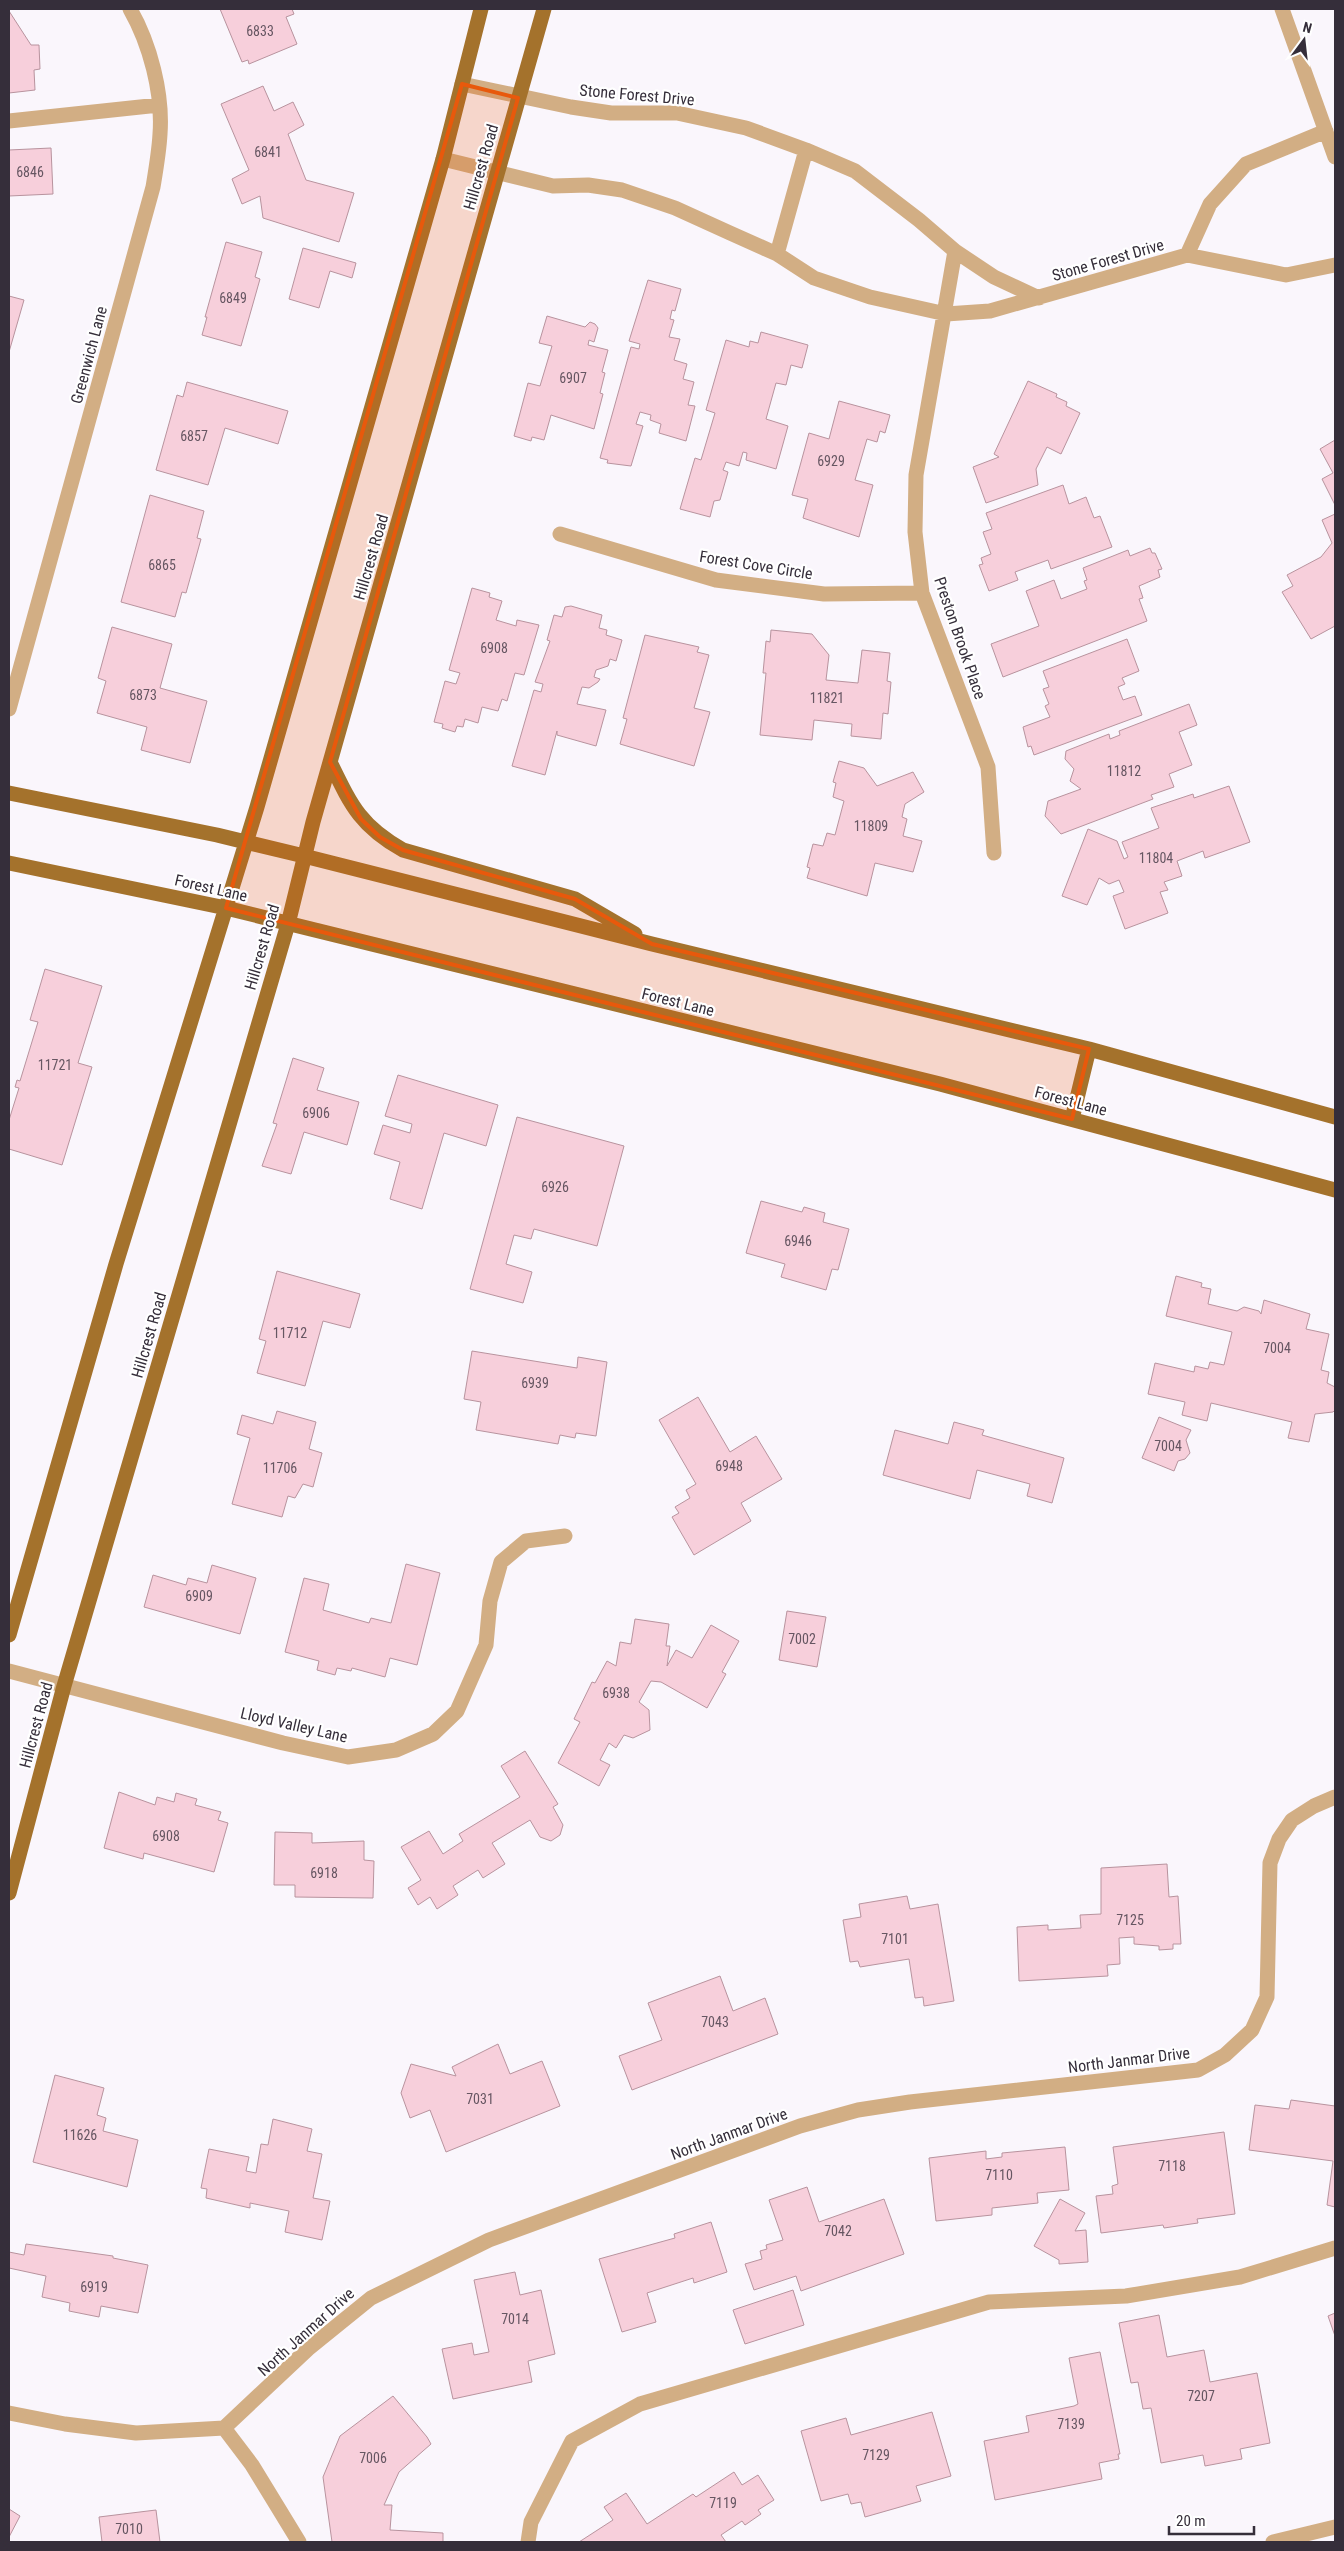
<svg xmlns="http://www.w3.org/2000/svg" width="1344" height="2551" viewBox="0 0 1344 2551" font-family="'Roboto Condensed',sans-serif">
  <rect width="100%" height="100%" fill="#faf6fc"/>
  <path fill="#f7cfdb" stroke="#b8939e" d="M 220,9 L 292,9 L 294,14 L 286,17 L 297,44 L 249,64 L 248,60 L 242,62 Z
    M 9,11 L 31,45 L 39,45 L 40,69 L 34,70 L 35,90 L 9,93 Z
    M 263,86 L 274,111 L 293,102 L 304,125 L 288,134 L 306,180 L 354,193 L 339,242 L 263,218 L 260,196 L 242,204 L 232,179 L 249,170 L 221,104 Z
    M 51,148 L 53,194 L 9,196 L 9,150 Z
    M 226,242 L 262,252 L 255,277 L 260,279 L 241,346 L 202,335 L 207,317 L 205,317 Z
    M 303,248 L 356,263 L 352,278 L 330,271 L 319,308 L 289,299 Z
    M 648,280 L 681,289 L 675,311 L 672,310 L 670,319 L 674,320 L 669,337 L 680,339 L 674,360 L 687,364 L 683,379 L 694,382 L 688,405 L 695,406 L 686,441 L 659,433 L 661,424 L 650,420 L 651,415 L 640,412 L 636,424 L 643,426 L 631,466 L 607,463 L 608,460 L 600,458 L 631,347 L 639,349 L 640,344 L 629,341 Z
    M 9,296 L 24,300 L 9,352 Z
    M 547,316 L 585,327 L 590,322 L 595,324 L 598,328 L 594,342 L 589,340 L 588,345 L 608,350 L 602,372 L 605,373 L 600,393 L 603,394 L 594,429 L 551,415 L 544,440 L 532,437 L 531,441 L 514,436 L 528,383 L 540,386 L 552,346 L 539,343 Z
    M 761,332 L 808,345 L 802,368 L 791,365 L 786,385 L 776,383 L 766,419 L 788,426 L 776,469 L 746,460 L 747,453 L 743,452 L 739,466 L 726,462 L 723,470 L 728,472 L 720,500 L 714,501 L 710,517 L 680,509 L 695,458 L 701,460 L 715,413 L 706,410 L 726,340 L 749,347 L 750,341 L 758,343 Z
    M 1028,381 L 1057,394 L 1056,397 L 1067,402 L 1066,406 L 1080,413 L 1061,454 L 1047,447 L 1036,469 L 1038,485 L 986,503 L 973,467 L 999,457 L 994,454 Z
    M 187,382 L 288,411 L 278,444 L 225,428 L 208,485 L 156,470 L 177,395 L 183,397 Z
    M 839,401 L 890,415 L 885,433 L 880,431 L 877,442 L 867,439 L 855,480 L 873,485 L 859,537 L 803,518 L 808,499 L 792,495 L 809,433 L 829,439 Z
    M 1335,440 L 1335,505 L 1322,479 L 1333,473 L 1320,449 Z
    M 1063,485 L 1069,504 L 1086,497 L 1094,518 L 1100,516 L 1112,547 L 1051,569 L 1048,560 L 1015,572 L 1018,580 L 989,591 L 979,565 L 983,564 L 981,558 L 991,554 L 983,532 L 992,529 L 986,513 Z
    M 150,495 L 204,511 L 197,538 L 201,539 L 186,593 L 182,592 L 175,617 L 121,602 Z
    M 1335,514 L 1335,626 L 1311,639 L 1282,592 L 1293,586 L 1287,575 L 1321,557 L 1332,543 L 1322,520 Z
    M 1150,548 L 1152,553 L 1155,553 L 1162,569 L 1158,570 L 1160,577 L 1139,586 L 1143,598 L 1139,599 L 1147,621 L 1003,677 L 991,644 L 1039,626 L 1026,591 L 1054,580 L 1061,599 L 1087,589 L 1084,581 L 1087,580 L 1083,568 L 1128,550 L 1130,556 Z
    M 472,588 L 490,593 L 489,597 L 502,601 L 496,620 L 516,626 L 517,620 L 539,625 L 524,675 L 515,673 L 507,701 L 502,699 L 498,711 L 482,707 L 478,723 L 465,719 L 463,727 L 457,726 L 455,732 L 442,728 L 443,724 L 434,722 L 445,681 L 456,684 L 460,673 L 449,670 Z
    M 571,606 L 602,615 L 599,628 L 607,630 L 606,635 L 622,640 L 616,661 L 610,659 L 608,666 L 596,670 L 594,677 L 600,679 L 598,682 L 589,688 L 582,687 L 577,704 L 606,710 L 596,746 L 557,735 L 557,731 L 545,775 L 512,766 L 534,690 L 541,692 L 543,684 L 535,682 L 550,641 L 547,640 L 554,615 L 562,617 L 565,607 Z
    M 112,627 L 172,644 L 160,688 L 207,701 L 190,763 L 141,750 L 147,727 L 97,713 L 106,681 L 98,678 Z
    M 771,630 L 812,634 L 829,655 L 826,680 L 858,683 L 862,650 L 890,653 L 887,681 L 891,682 L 888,714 L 883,713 L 881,739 L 851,736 L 852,724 L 814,720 L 812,740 L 760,735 L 766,673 L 763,673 L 766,641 L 770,642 Z
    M 645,635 L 699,647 L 697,652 L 709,655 L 694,708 L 710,712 L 694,766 L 620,744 L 627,719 L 623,718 Z
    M 1127,639 L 1139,671 L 1122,678 L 1125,684 L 1118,687 L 1123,700 L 1135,696 L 1142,715 L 1034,755 L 1031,746 L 1028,747 L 1023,727 L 1050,717 L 1045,706 L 1049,704 L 1043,689 L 1049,687 L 1043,671 Z
    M 1189,704 L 1197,725 L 1179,732 L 1192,765 L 1169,774 L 1174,787 L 1151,795 L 1153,799 L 1061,834 L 1045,816 L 1048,801 L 1081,789 L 1070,781 L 1074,769 L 1065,759 L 1066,751 L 1109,734 L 1110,739 L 1120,735 L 1119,731 Z
    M 839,761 L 864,768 L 877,786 L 913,772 L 924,792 L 905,804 L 902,817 L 907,819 L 903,836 L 922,841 L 913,872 L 875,863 L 867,896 L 807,878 L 810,868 L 807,867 L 813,844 L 823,846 L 827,833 L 835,835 L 844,801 L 833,797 L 836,783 L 833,782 Z
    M 1229,786 L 1250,842 L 1205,858 L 1203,851 L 1177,861 L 1182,876 L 1164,882 L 1168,890 L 1160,892 L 1168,913 L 1125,929 L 1113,896 L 1124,892 L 1119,880 L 1109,884 L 1099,878 L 1087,905 L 1062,896 L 1088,829 L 1117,841 L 1124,859 L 1128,857 L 1122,842 L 1159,828 L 1151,808 L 1193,794 L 1194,798 Z
    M 45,969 L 102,986 L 78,1063 L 92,1067 L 62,1165 L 9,1149 L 9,1120 L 19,1088 L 15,1087 L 17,1080 L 20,1081 L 38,1022 L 30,1020 Z
    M 293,1058 L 324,1068 L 317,1090 L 359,1102 L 347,1145 L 304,1132 L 291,1174 L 262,1166 L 277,1124 L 273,1123 Z
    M 398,1075 L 498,1105 L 486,1146 L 444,1133 L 422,1209 L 390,1199 L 400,1162 L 374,1154 L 383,1125 L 410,1133 L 412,1124 L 385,1116 Z
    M 517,1117 L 624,1146 L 597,1246 L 534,1229 L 531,1239 L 514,1235 L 506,1264 L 532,1272 L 523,1303 L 470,1289 Z
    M 761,1201 L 802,1212 L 804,1207 L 825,1213 L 823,1222 L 849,1229 L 838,1270 L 832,1269 L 826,1290 L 781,1277 L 785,1264 L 746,1253 Z
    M 277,1271 L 360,1294 L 350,1328 L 323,1321 L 305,1386 L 257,1373 L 266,1341 L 259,1339 Z
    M 1176,1276 L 1202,1283 L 1201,1287 L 1211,1289 L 1208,1304 L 1237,1311 L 1244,1307 L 1259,1311 L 1261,1314 L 1264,1300 L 1310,1314 L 1306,1329 L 1329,1334 L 1321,1370 L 1329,1372 L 1327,1383 L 1335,1387 L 1335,1410 L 1333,1412 L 1315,1414 L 1309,1442 L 1288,1438 L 1292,1422 L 1211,1403 L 1207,1421 L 1182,1415 L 1185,1402 L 1148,1394 L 1155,1363 L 1194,1372 L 1195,1366 L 1208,1369 L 1210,1362 L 1224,1365 L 1232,1332 L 1166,1316 Z
    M 472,1351 L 577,1368 L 578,1357 L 607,1362 L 596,1436 L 576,1433 L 575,1438 L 560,1435 L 558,1444 L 476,1430 L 481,1402 L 464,1399 Z
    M 698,1397 L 730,1452 L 756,1436 L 782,1479 L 741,1503 L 751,1521 L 694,1555 L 672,1517 L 679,1513 L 675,1507 L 690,1498 L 686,1490 L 696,1484 L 659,1420 Z
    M 277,1411 L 316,1422 L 309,1449 L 322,1453 L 313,1487 L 303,1484 L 295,1498 L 288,1496 L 282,1517 L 232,1504 L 250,1438 L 237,1434 L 242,1415 L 273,1424 Z
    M 1159,1417 L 1191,1430 L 1186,1440 L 1190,1453 L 1185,1459 L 1178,1461 L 1174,1471 L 1142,1458 Z
    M 954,1422 L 984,1430 L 982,1435 L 1064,1458 L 1052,1503 L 1027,1496 L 1030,1484 L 977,1470 L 970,1499 L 883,1475 L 895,1430 L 948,1444 Z
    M 406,1564 L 440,1573 L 417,1665 L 390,1658 L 385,1677 L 352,1668 L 351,1671 L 337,1668 L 335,1675 L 317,1670 L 319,1661 L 285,1652 L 304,1578 L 329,1584 L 323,1610 L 369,1623 L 371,1618 L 391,1623 Z
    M 212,1565 L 256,1578 L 240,1634 L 144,1607 L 153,1575 L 186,1585 L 188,1578 L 207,1583 Z
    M 787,1611 L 826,1617 L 817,1667 L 779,1660 Z
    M 635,1619 L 669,1624 L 666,1646 L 670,1646 L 667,1666 L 676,1650 L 692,1658 L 711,1625 L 739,1641 L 722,1672 L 726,1674 L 707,1708 L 661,1682 L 651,1681 L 639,1702 L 649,1710 L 650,1730 L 633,1738 L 624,1735 L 616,1748 L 609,1743 L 600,1760 L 610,1765 L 599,1786 L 558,1763 L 580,1722 L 574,1719 L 592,1682 L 595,1683 L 607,1661 L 616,1666 L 620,1642 L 631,1644 Z
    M 525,1751 L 558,1804 L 553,1807 L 563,1825 L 560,1835 L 551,1841 L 540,1837 L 530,1820 L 492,1843 L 505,1864 L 483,1878 L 478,1870 L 453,1886 L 458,1895 L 437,1909 L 430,1897 L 418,1905 L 408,1888 L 421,1880 L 401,1847 L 429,1831 L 443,1854 L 463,1841 L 459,1834 L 520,1797 L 501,1766 Z
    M 119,1792 L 155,1805 L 157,1797 L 174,1802 L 176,1793 L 197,1799 L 195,1805 L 221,1812 L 218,1820 L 228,1823 L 214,1872 L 144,1853 L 143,1859 L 104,1848 Z
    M 275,1832 L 312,1833 L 312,1843 L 364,1841 L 364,1860 L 374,1861 L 373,1898 L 295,1897 L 295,1885 L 274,1885 Z
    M 1167,1864 L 1169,1897 L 1178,1896 L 1181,1944 L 1173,1944 L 1173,1949 L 1159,1950 L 1159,1946 L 1134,1944 L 1134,1937 L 1119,1938 L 1120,1964 L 1107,1965 L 1108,1976 L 1019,1981 L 1017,1927 L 1048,1925 L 1048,1930 L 1081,1928 L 1080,1915 L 1101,1914 L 1101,1868 Z
    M 907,1896 L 910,1909 L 938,1904 L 954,2001 L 924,2006 L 923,1997 L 915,1998 L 909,1959 L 860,1967 L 858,1961 L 850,1962 L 843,1920 L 861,1917 L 859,1904 Z
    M 720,1976 L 733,2011 L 765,1998 L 778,2034 L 632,2090 L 619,2056 L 662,2040 L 648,2003 Z
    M 498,2044 L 510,2074 L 542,2061 L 560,2106 L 446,2152 L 430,2110 L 410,2118 L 401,2093 L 411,2064 L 456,2076 L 452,2067 Z
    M 55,2075 L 104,2088 L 97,2115 L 106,2118 L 103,2131 L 138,2140 L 127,2187 L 33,2162 Z
    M 1291,2100 L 1335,2106 L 1335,2207 L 1327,2205 L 1333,2161 L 1249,2150 L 1255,2105 L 1289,2109 Z
    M 273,2119 L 312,2129 L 307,2151 L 322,2154 L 313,2198 L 330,2201 L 322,2240 L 285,2232 L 289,2211 L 250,2203 L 250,2208 L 206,2198 L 207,2189 L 201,2188 L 209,2149 L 249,2157 L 246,2171 L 256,2173 L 261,2144 L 268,2145 Z
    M 1224,2132 L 1235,2214 L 1197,2219 L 1198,2223 L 1191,2224 L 1164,2228 L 1163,2225 L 1101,2233 L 1096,2196 L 1113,2194 L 1112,2186 L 1118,2184 L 1113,2147 Z
    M 1065,2147 L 1069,2190 L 1037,2193 L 1038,2203 L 992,2208 L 992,2215 L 936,2221 L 929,2158 L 986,2151 L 986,2159 L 1002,2157 L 1002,2153 Z
    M 807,2187 L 819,2222 L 884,2199 L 904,2254 L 801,2291 L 796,2276 L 754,2290 L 745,2264 L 762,2259 L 760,2251 L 767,2249 L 766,2245 L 783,2240 L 769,2200 Z
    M 1060,2199 L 1085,2213 L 1075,2231 L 1086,2230 L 1088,2262 L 1059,2264 L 1059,2260 L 1034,2246 Z
    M 711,2222 L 727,2272 L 694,2283 L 693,2278 L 647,2293 L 656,2322 L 622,2332 L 599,2259 L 675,2238 L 674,2234 Z
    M 26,2244 L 113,2256 L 113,2258 L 148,2265 L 138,2313 L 101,2306 L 99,2317 L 69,2311 L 70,2303 L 42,2297 L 46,2276 L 9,2268 L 9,2252 L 24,2255 Z
    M 515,2272 L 520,2295 L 541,2290 L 555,2354 L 528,2361 L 532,2382 L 453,2399 L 442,2349 L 472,2343 L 474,2355 L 489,2352 L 474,2280 Z
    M 793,2290 L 804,2325 L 745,2344 L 733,2310 Z
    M 1335,2313 L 1335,2336 L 1328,2316 Z
    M 1159,2315 L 1167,2357 L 1204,2350 L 1210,2382 L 1257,2373 L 1270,2443 L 1240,2449 L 1242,2459 L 1205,2466 L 1203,2455 L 1161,2463 L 1151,2408 L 1143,2409 L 1138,2382 L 1131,2383 L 1119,2323 Z
    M 1100,2352 L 1120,2454 L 1118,2454 L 1119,2459 L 1099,2463 L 1102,2479 L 995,2500 L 984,2441 L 1029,2432 L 1026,2416 L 1074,2406 L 1078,2404 L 1069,2358 Z
    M 393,2396 L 427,2437 L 431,2444 L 399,2472 L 384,2505 L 392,2505 L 390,2530 L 443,2533 L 443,2542 L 332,2542 L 323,2477 L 340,2436 Z
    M 932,2412 L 951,2476 L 916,2486 L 921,2501 L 865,2517 L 861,2502 L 851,2504 L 848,2494 L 821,2501 L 801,2431 L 846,2418 L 851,2435 Z
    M 734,2472 L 742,2485 L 758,2475 L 774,2500 L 758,2510 L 761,2514 L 745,2525 L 742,2521 L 721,2535 L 726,2542 L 579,2542 L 613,2520 L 604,2507 L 626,2493 L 647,2524 L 693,2494 L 696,2497 Z
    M 9,2509 L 20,2516 L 9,2537 Z
    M 156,2510 L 160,2542 L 102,2542 L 99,2517 Z"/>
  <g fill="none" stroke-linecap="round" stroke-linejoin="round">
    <path stroke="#d2ae84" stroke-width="15" d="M 1282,9 L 1335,157
      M 462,84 L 571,107 L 611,113 L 677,113 L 746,128 L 806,150 L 855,171 L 919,220 L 955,251 L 994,277 L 1039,298
      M 9,121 L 159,105
      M 443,159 L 553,186 L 588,185 L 622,190 L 675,208 L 730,233 L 777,254 L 814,278 L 870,297 L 946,314 L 990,311 L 1187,255 L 1286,275 L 1335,265
      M 955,251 L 916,475 L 915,532 L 922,593 L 988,767 L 994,853
      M 777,254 L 806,150
      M 1187,255 L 1210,204 L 1246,164 L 1326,131
      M 560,534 L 716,580 L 824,594 L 922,593
      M 9,709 L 153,187 C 156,169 159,152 160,134 C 163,93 150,44 130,9
      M 9,1671 L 283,1743 L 348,1757 L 396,1750 L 433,1734 L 457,1711 L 486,1645 L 490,1601 L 501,1562 L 526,1541 L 565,1536
      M 9,2413 L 65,2424 L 136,2433 L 224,2428 L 308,2349 L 371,2298 L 489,2240 L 800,2126 L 858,2110 L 910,2102 L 1198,2070 L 1225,2055 L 1252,2030 L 1267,1997 L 1270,1863 L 1279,1839 L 1292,1820 L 1314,1806 L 1335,1797
      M 224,2428 L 252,2465 L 299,2542
      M 528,2542 L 531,2522 L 572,2441 L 640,2404 L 989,2302 L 1126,2296 L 1240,2277 L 1335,2248
      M 1273,2542 L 1335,2527"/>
    <path stroke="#a4722c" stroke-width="15" d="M 330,762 C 351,805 360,826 403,850 L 575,899 L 635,934
      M 9,793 L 217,835 L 304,856 L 652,944 L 1089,1049 L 1335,1117
      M 9,863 L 226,908 L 940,1084 L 1335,1190
      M 1072,1119 L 1089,1049
      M 9,1635 L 116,1264 L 257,807 L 443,159 L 481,9
      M 9,1893 L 64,1686 L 288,924 L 313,822 L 544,9"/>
  </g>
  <path fill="#e8590c" fill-opacity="0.2" stroke="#e8590c" stroke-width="4" stroke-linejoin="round" d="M 462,84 L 518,98 L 330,762 L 361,819 L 380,837 L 403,850 L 575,899 L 652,944 L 1089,1049 L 1072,1119 L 226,908 Z"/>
  <g text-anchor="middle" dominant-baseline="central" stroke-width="4.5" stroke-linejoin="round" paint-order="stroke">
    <g font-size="14" fill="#665662">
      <text x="260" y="31">6833</text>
      <text x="268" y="152">6841</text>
      <text x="30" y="172">6846</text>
      <text x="233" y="298">6849</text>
      <text x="573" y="378">6907</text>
      <text x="194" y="436">6857</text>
      <text x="831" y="461">6929</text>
      <text x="162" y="565">6865</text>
      <text x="494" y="648">6908</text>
      <text x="143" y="695">6873</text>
      <text x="827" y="698">11821</text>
      <text x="1124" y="771">11812</text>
      <text x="871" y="826">11809</text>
      <text x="1156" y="858">11804</text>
      <text x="55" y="1065">11721</text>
      <text x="316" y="1113">6906</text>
      <text x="555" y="1187">6926</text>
      <text x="798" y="1241">6946</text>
      <text x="290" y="1333">11712</text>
      <text x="1277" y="1348">7004</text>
      <text x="535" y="1383">6939</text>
      <text x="1168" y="1446">7004</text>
      <text x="729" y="1466">6948</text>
      <text x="280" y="1468">11706</text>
      <text x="199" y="1596">6909</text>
      <text x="802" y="1639">7002</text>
      <text x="616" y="1693">6938</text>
      <text x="166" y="1836">6908</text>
      <text x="324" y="1873">6918</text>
      <text x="1130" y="1920">7125</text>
      <text x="895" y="1939">7101</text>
      <text x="715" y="2022">7043</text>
      <text x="480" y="2099">7031</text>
      <text x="80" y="2135">11626</text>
      <text x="1172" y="2166">7118</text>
      <text x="999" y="2175">7110</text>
      <text x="838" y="2231">7042</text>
      <text x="94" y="2287">6919</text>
      <text x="515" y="2319">7014</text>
      <text x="1201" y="2396">7207</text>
      <text x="1071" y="2424">7139</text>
      <text x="876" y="2455">7129</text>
      <text x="373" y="2458">7006</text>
      <text x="723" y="2503">7119</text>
      <text x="129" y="2529">7010</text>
    </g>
    <g font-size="16" fill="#352e3a" stroke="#fff">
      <text transform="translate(637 95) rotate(5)">Stone Forest Drive</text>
      <text transform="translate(481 167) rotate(-74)">Hillcrest Road</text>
      <text transform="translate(1108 260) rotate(-16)">Stone Forest Drive</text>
      <text transform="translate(89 355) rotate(-75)">Greenwich Lane</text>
      <text transform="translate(371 557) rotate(-74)">Hillcrest Road</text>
      <text transform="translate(756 565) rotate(9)">Forest Cove Circle</text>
      <text transform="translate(960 638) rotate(71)">Preston Brook Place</text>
      <text transform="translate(211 888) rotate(13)">Forest Lane</text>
      <text transform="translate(262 947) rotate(-74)">Hillcrest Road</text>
      <text transform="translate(678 1002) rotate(14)">Forest Lane</text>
      <text transform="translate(1071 1101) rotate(15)">Forest Lane</text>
      <text transform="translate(149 1335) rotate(-74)">Hillcrest Road</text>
      <text transform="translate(36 1725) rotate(-75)">Hillcrest Road</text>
      <text transform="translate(294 1725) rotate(13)">Lloyd Valley Lane</text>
      <text transform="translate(1129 2060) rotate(-7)">North Janmar Drive</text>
      <text transform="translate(729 2134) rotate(-20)">North Janmar Drive</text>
      <text transform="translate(306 2332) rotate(-42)">North Janmar Drive</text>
    </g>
  </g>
  <rect width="1344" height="2551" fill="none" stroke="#352e3a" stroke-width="20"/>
  <g transform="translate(1304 40) rotate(15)" stroke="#ffffff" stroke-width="4" paint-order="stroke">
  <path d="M0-4L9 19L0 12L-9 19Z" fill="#352e3a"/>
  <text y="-8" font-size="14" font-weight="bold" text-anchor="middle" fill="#352e3a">N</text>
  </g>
  <path d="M1169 2526v8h85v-8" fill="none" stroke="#352e3a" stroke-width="2.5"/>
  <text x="1176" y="2526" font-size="15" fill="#352e3a" stroke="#ffffff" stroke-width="4" paint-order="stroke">20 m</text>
</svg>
